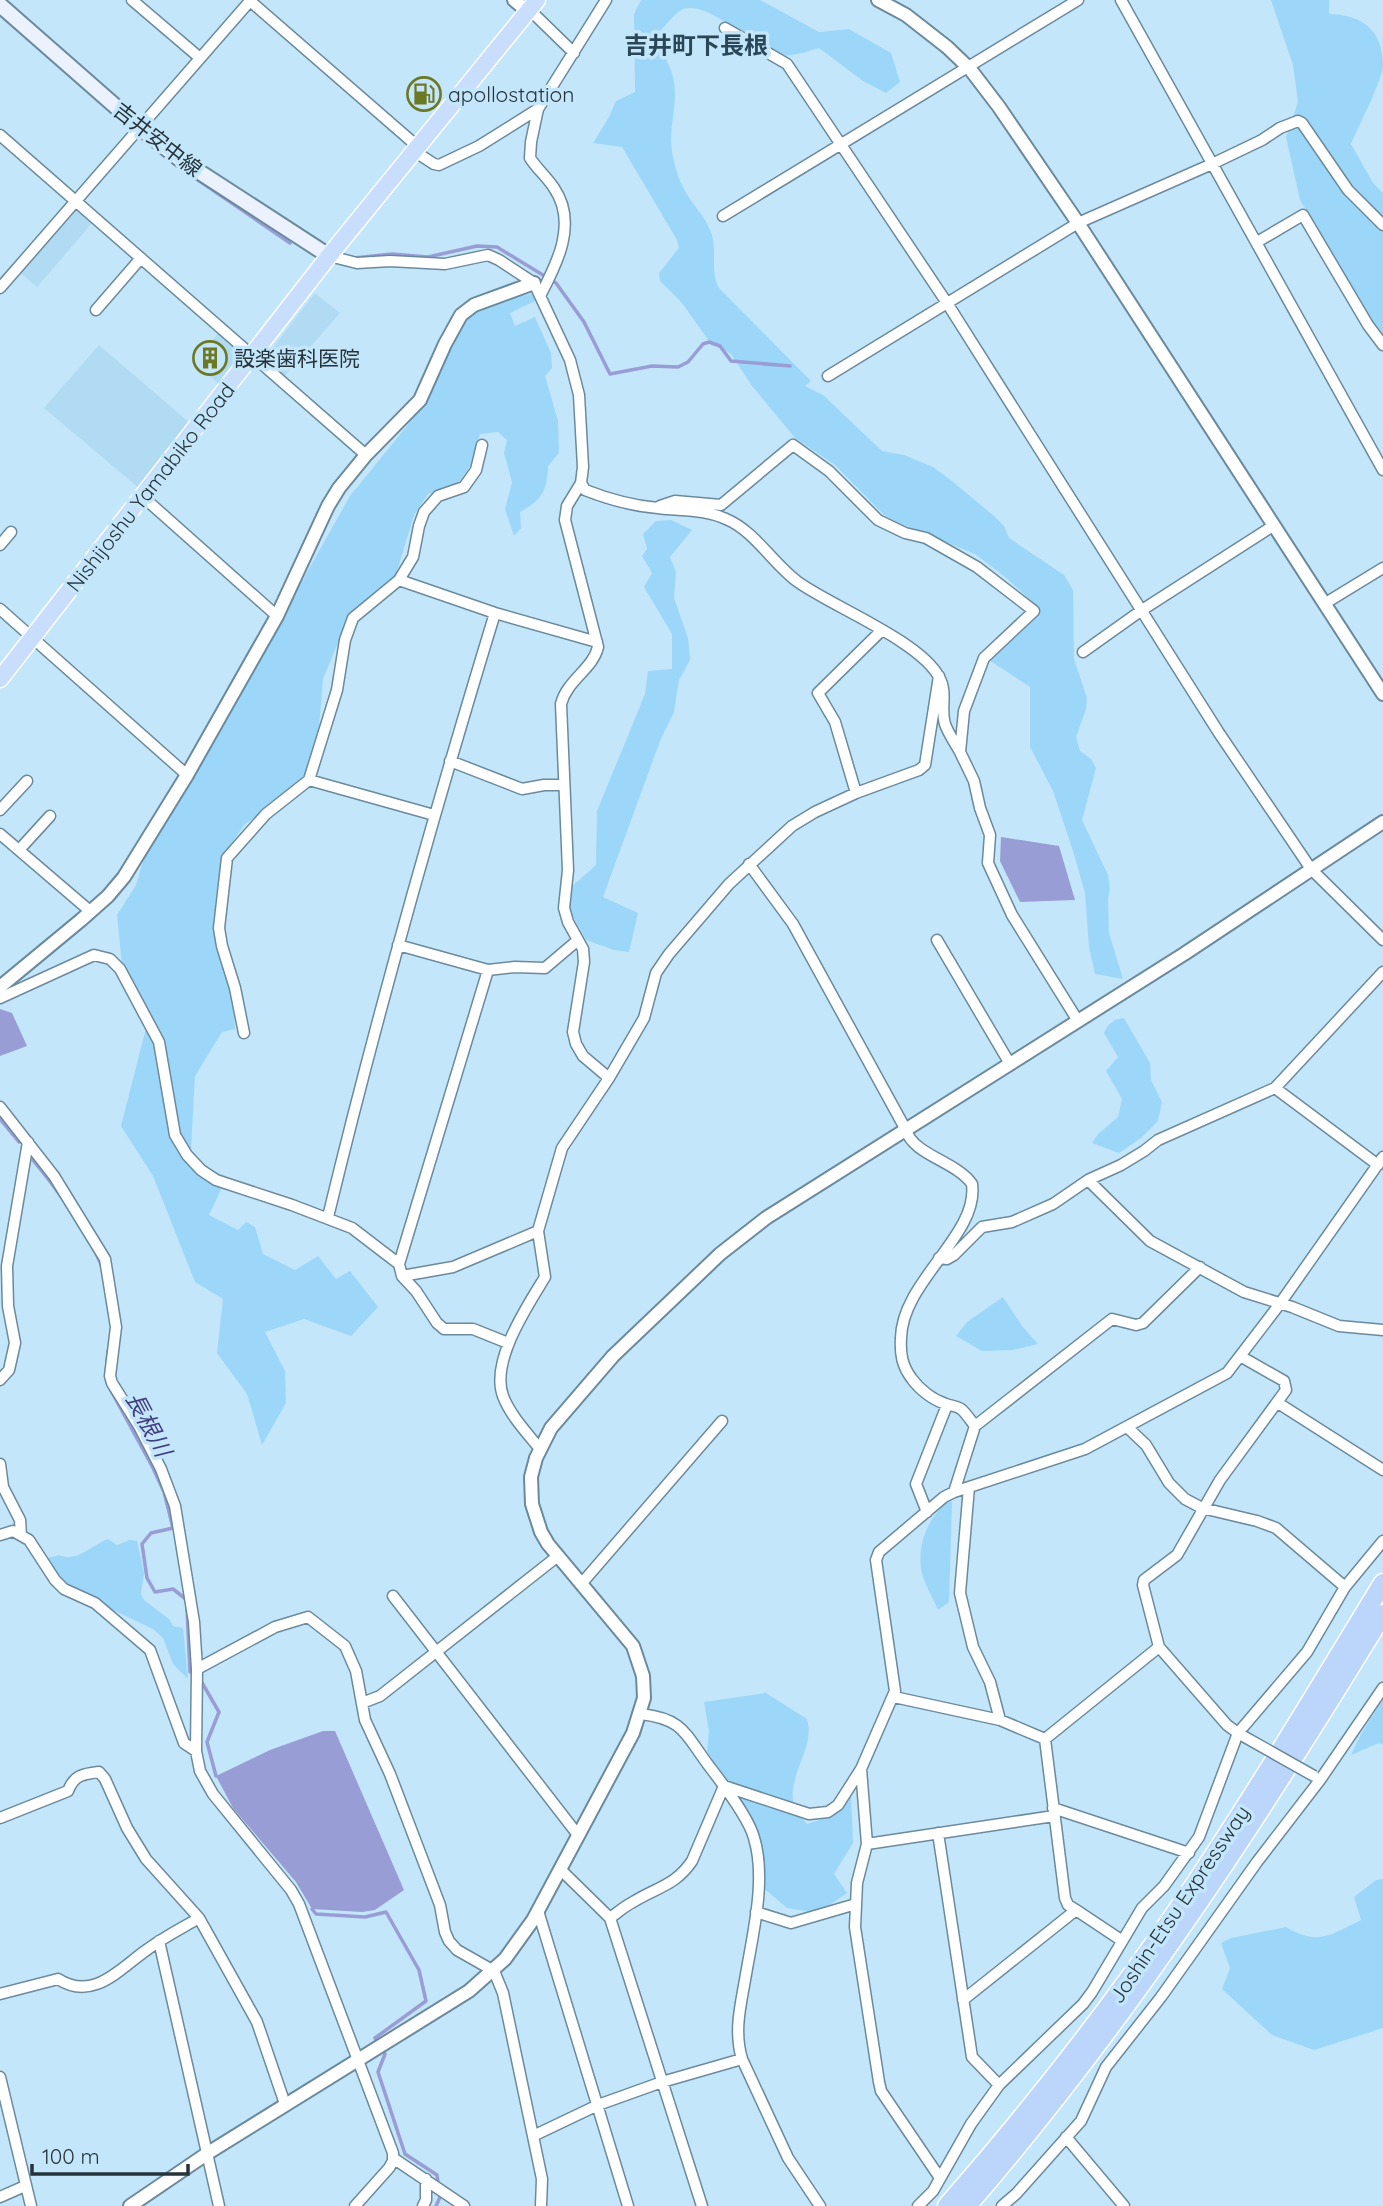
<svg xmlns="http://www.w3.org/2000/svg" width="1383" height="2206" viewBox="0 0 1383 2206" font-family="Quicksand,'Noto Sans JP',sans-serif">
  <rect width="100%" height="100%" fill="#c4e6fa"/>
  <path fill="#b1dbf3" d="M 75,205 L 94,221 L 37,287 L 18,271 Z
    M 315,293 L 340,313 L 281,380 L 261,363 Z
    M 221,330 L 247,354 L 221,386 L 194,363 Z
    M 99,345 L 191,424 L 140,489 L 44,408 Z"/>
  <path fill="#9cd7f9" d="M 641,0 L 760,0 L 819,32 L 849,29 L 891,53 L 900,82 L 886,93 L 863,81 L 819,48 C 808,51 793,57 781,55 C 754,50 711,0 683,9 C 673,14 664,28 656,36 C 661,51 672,67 674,82 C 678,106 668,129 672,152 C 674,163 678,179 684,189 C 692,205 706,216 712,235 C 717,253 710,271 719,288 L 811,381 L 805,386 L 823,395 L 882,451 L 904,455 L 933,467 L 952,481 L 994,516 L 1004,526 L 1009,538 L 1064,575 L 1073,590 L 1074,659 L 1087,698 L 1086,709 L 1076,737 L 1080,751 L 1091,759 L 1096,768 L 1082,820 L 1108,875 L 1110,889 L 1108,899 L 1109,933 L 1123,979 L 1095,974 L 1089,947 L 1085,893 L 1073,851 L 1053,791 L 1030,747 L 1030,687 L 989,660 L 1040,609 L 1004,576 L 975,554 L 894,521 L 883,514 L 835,465 L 795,438 L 752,386 L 731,354 L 709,341 L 682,303 L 660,281 L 659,273 L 679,248 L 677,240 L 622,147 L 593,143 L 609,117 L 616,101 L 635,92 L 634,14 Z
    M 1271,0 L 1329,0 L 1329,14 C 1362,15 1383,29 1383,67 C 1380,85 1359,125 1351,144 L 1373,183 L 1383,193 L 1383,336 L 1374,324 L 1300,200 L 1286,137 L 1298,102 L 1293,65 Z
    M 535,293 L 535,301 L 510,313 L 515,326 L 535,317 L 551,353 L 552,368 L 545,376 L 558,421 L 559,453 L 548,466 C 547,491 542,500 520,512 L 521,528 L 514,536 L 505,509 L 512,482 L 504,453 L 507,440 L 498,432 L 480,434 L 470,466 L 459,483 L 428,494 L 414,515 L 395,578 L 374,593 L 349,616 L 323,679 L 317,752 L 307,773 L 281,800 L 245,824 L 221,858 L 213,924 L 216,948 L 232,986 L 235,1029 L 222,1032 L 195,1076 L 191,1150 L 202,1165 L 227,1177 L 209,1215 L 238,1230 L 246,1222 L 255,1227 L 263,1254 L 295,1270 L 318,1256 L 336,1279 L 350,1271 L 378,1307 L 351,1336 L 304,1319 L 265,1332 L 285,1371 L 286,1403 L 262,1445 L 247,1394 L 217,1353 L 223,1299 L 195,1282 L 153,1176 L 121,1126 L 146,1028 L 123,975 L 117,915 L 136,885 L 145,855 L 200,762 L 350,496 L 428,400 L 450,345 L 465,319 L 481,306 Z
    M 671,520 L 692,530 L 670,557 L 676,572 L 674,598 L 688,638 L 690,660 L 679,680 L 674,712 L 660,741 L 603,897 L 638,913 L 629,952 L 614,950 L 586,940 L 570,911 L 569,889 L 596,865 L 597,811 L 645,694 L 648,671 L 672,669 L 672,634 L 644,587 L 652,573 L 642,556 L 647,549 L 643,534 L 656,521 Z
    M 1124,1018 L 1150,1063 L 1151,1080 L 1162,1102 L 1158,1121 L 1141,1138 L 1119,1153 L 1092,1143 L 1098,1134 L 1118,1117 L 1122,1099 L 1106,1071 L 1118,1057 L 1104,1033 C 1108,1024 1113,1019 1124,1018 Z
    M 1003,1297 L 1022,1326 L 1038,1344 L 1013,1350 L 982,1351 L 956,1336 L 967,1322 Z
    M 947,1500 L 952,1502 L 949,1602 L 938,1610 C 933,1598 923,1582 921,1569 C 918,1540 928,1521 947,1500 Z
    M 108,1539 L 117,1545 L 130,1540 L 137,1541 L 144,1573 L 141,1594 L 144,1600 L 169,1619 L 173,1626 L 183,1628 L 188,1679 L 173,1664 L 163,1638 L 153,1629 L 113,1610 L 97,1598 L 72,1588 L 60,1577 L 48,1558 L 59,1555 C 78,1563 91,1545 108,1539 Z
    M 766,1693 L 807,1719 C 816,1748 786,1775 794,1806 C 796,1812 803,1819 807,1824 L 831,1816 L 851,1794 L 853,1843 L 834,1874 L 847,1893 L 818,1913 L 787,1908 L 761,1886 L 765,1864 L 757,1831 L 707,1751 L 709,1731 L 704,1702 Z
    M 1383,1699 L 1383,1745 L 1379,1743 L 1351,1755 L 1361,1734 Z
    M 1383,1879 L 1383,2028 L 1314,2050 L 1272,2035 L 1222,1989 L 1230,1968 L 1221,1943 L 1231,1938 L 1286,1927 C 1317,1946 1331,1935 1361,1920 L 1354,1897 L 1376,1880 Z"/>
  <path fill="#999dd5" d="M 1001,837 L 1059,846 L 1075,900 L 1020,902 L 1000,861 Z
    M 0,1009 L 12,1013 L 27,1046 L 0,1056 Z
    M 323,1731 L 335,1731 L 404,1890 L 375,1910 L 362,1912 L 312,1909 L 296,1882 L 233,1808 L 216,1776 L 270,1750 Z"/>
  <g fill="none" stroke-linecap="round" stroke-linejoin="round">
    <path stroke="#999dd5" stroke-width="3.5" d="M 182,169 L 290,243
      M 354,258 L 392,254 L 428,257 L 477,246 L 497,247 L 556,283 L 584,322 L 610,374 L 652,366 L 678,367 L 688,362 L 703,344 L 709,342 L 720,346 L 731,361 L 790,366
      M 0,1119 L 19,1142
      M 33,1160 C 55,1186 90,1235 102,1267
      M 106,1374 L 108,1351
      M 108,1385 L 153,1468 L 164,1492 L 173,1528 L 151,1533 L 142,1544 L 147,1578 L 155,1592 L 173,1589 L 187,1600
      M 187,1608 L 190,1672
      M 201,1681 L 219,1712 L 207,1742 L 216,1776
      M 312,1909 L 316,1914 L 365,1917 L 386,1912 L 419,1970 L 426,2001 L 375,2038 L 378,2044
      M 382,2050 L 385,2054 L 378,2072 L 405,2154 L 437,2175 L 440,2197 L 436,2206"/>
    <g stroke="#6b8a9d" stroke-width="13">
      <path id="minor" d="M 132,0 L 200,58
        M 249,0 L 417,146
        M 1121,0 L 1383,470
        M 528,12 L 536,16 L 574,53
        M 725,28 L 787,64 L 947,303 L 1219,733 L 1311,869 L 1383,940
        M 0,135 L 366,455
        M 414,151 L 434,164 L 439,165 L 479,146 L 538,109
        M 723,216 L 1078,0
        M 1257,242 L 1303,215 L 1368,325 L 1383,345
        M 329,256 L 357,263 L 390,261 L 445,264 L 488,255 L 499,260 L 534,283 L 570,360 L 579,395 L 583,467 L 581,483 L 585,490 C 608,499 633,506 658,508 C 681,511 704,509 726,519 C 755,531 773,564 798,582 C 833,607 920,641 939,677 C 948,692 940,708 945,724 C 948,733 955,743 960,752
        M 0,288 L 250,1
        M 540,296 C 557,264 578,223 554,188 C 547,177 537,169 530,158 L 531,142 L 538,109 L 606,0
        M 96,310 L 141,258
        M 828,376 L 1078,223 L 1212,164 L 1262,140 L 1280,128 L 1298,121 L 1302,123 L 1348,190 L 1383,225
        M 581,483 L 567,506 L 565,520 L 598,647 C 593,669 567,680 561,704 L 568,870 L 564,908 L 568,922 L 583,949 L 584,962 L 573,1032 L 576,1044 L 583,1056 L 609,1078
        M 142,496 L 277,616
        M 660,506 L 675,501 L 721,505 L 793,445 L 829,471 L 878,520 L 905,533 L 926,538 L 977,567 L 1034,611 L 984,658 L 964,711 L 960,752 L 974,781 L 980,808 L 990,835 L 988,863 L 1012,915 L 1078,1021
        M 0,545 L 11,532
        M 399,580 L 495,613 L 597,642
        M 1324,604 L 1383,568
        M 0,609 L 187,775
        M 1083,652 L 1142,610 L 1273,526
        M 450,761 L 522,789 L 544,785 L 563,785
        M 309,780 L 434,815
        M 856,793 L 835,722 L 818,693 L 882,630
        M 0,810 L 27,781
        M 0,834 L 90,911
        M 19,850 L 50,816
        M 749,864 L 793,924 L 906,1130 C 913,1155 956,1161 972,1184 C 979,1235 902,1281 901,1338 C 900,1354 902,1366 912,1379 C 920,1390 933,1400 946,1404 C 951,1406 957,1406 961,1409 C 966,1413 971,1421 975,1426 L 954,1492
        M 937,940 L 1010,1064
        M 398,945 L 488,970 L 515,967 L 545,968 L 578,940
        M 0,998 L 94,955 L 110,959 L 120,969 L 159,1042 L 175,1135 L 187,1155 L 201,1170 L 216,1180 L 292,1205 L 352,1228 L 399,1264 L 402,1276 L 416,1291 L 437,1323 L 444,1329 L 473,1329 L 508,1343
        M 244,1033 L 235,988 L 222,946 L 219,928 L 227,858 L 266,814 L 309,780 L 337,690 L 345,640 L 353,618 L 399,580 L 413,557 L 419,526 L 424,512 L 438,496 L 464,487 L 476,470 L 482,445
        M 1275,1088 L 1378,1165
        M 0,1107 L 54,1176 L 105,1259 L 116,1327 L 110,1376 L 112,1383 L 139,1426 L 161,1469 L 175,1506 L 194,1622 L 197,1669 L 196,1751 L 200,1771 L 213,1794 L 291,1890 L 299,1904 L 393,2153 L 393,2161 L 389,2168 L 355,2206
        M 1088,1180 L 1150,1241 L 1244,1292 L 1292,1307 L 1339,1326 L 1383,1330
        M 328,1217 C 377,1014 434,813 495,613
        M 939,1258 L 947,1259 L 954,1255 L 982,1227 L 1012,1222 L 1053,1204 L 1088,1180 L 1121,1165 L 1144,1151 L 1158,1140 L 1275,1088 L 1383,972
        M 399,1264 L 488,970
        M 402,1276 L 453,1267 L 538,1231
        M 1240,1356 L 1284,1381 L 1286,1390 L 1220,1480 L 1177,1555 L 1144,1580 L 1143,1585 L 1159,1647 L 1227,1725 L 1242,1736
        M 0,1380 L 9,1370 L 15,1343 L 8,1306 L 7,1266 L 28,1142
        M 1278,1403 L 1383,1470
        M 975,1426 L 1112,1319 L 1136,1325 L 1143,1323 L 1200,1267
        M 1127,1427 L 1146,1445 L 1169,1483 L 1185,1499 L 1202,1508 L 1257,1521 L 1276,1528 L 1345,1587
        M 540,1449 C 527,1433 510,1415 503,1396 C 490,1361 528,1305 545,1277 L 538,1231 L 562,1148 L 609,1078 L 644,1018 L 656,973 L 669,954 L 729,884 L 792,826 L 815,812 L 856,793 L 919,770 L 925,765 L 939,676
        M 0,1464 L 3,1487 L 20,1520 L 21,1535
        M 969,1487 L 960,1593 L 973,1647 L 990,1682 L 1000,1720
        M 927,1512 L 916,1484 L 947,1405
        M 0,1535 L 13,1531 L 29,1540 L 55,1580 L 64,1589 L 95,1603 L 150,1650 L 184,1743 L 196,1751
        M 582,1583 L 722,1421
        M 393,1596 L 578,1835
        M 197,1669 L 275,1627 L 308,1617 L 345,1646 L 356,1671 L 365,1720 L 390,1774 L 440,1905 L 445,1932 L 449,1941 L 457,1950 L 494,1971 L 503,1993 L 542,2179 L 541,2206
        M 894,1697 L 1000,1720 L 1045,1739
        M 362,1703 L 380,1696 L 558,1556
        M 641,1714 C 684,1719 685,1734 709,1766 C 722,1783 749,1818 754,1838 C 767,1880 752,1937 745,1980 C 740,2008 734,2032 742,2059 L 788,2158 L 820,2206
        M 1045,1739 L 1065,1898 L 1068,1905 L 1076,1910 L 1121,1940
        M 1045,1739 L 1159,1647
        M 861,1769 L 867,1844 L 857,1883 L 855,1927 L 879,2082 L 881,2091 L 940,2178
        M 1053,1808 L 1189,1853
        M 0,1818 L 68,1791 C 74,1775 83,1774 99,1772 L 105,1779 L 127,1828 L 146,1859 L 199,1918 L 257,2022 L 285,2104
        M 938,1833 L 972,2057 L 999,2085
        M 867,1844 L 1054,1816
        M 560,1869 L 610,1918 L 702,2206
        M 538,1911 L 628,2206
        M 756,1912 L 791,1923 L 856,1904
        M 610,1918 C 617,1913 625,1906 633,1902 C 657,1887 675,1886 692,1861 L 724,1786 L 809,1814 L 828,1812 L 838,1805 L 861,1769 L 895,1691 L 876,1560 L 879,1552 L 944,1497 L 954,1492 L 1085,1449 L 1227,1373 L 1279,1305 L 1383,1157
        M 159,1941 L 219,2206
        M 0,1994 L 58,1979 C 94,2002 120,1968 148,1949 C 164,1937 182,1928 199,1918
        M 963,2000 L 1076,1910
        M 0,2077 L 31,2206
        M 533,2136 L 598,2105 L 662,2082 L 742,2059
        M 1066,2137 L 1124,2206
        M 393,2158 L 464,2206
        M 0,2197 L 25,2186
        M 423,2206 L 426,2200 L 426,2179
        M 918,2206 L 933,2191 L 971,2124 L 999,2085 L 1083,2004 L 1092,1992 L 1142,1908 L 1164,1886 L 1199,1837 L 1238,1733 L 1307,1652 L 1345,1587 L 1383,1541
        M 1002,2206 L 1016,2194 L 1081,2121 L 1106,2067 L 1161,1997 L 1257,1862 L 1320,1780 L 1383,1688"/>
    </g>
    <g stroke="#6b8a9d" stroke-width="16">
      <path id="tertiary" d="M 514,0 L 528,12
        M 878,0 L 906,15 L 947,47 L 970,69 L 999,107 L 1078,223 L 1383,694
        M 0,987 L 81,920 L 108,896 L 124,877 L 187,775 L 277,616 L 328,506 L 339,488 L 366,455 L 420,400 L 445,344 L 461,315 L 474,305 L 534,283
        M 130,2206 L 208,2153 L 469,1991 L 505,1959 L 533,1920 L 633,1733 L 644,1698 L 643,1676 L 633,1646 L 548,1544 L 541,1532 L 532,1504 L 531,1477 L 536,1458 L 551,1428 L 613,1356 L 720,1254 L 766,1218 L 1184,954 L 1383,822"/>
    </g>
    <g stroke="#6b8a9d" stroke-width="18">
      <path id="secondary" d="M 0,5 L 139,127 L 181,160 L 329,256"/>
    </g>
    <g stroke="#fff" stroke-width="19">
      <path id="trunk" d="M 0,679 L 329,256 L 537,0"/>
    </g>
    <g stroke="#fff" stroke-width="21">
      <path id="motorway" d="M 947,2206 C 1031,2110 1109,2010 1181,1905 C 1252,1800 1317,1691 1383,1583
        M 967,2206 C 1127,2021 1256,1822 1383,1614"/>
    </g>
    <use href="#minor" stroke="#fff" stroke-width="10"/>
    <use href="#tertiary" stroke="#fff" stroke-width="12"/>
    <use href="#secondary" stroke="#ebf2fe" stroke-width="14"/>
    <use href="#trunk" stroke="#c8defc" stroke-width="16"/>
    <use href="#motorway" stroke="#bbd5fb" stroke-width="18"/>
    <g stroke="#6b8a9d" stroke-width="13" stroke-linecap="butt">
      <path id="minor-bridge" d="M 1243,1736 L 1314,1776"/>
    </g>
    <use href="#minor-bridge" stroke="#fff" stroke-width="10"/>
  </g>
  <defs>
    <g id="fuel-ring" transform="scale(1.75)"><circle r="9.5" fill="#c4e6fa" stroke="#6c7824" stroke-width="1.5"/><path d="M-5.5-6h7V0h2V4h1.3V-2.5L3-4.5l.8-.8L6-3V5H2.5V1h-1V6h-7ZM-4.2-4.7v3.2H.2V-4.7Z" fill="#6c7824"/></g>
    <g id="building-ring" transform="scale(1.75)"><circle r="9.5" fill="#c4e6fa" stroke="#6c7824" stroke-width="1.5"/><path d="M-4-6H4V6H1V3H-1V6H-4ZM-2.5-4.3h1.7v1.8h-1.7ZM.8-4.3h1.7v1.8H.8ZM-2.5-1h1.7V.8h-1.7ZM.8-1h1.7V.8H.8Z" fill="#6c7824"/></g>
  </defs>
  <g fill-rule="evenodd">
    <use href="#fuel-ring" x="424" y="94"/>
    <use href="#building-ring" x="210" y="358"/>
  </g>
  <g text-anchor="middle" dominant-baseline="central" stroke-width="7" stroke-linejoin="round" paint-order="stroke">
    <g font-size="21" fill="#26333b" stroke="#c4e6fa" text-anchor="start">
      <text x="448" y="94">apollostation</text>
      <text x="234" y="358">設楽歯科医院</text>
    </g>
    <g font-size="21" fill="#26333b" stroke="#c4e6fa">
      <text transform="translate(158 139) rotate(38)">吉井安中線</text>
      <text transform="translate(150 487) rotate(-52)">Nishijoshu Yamabiko Road</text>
      <text transform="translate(1179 1904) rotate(-56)">Joshin-Etsu Expressway</text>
    </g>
    <g font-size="23" font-style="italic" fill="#403e83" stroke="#c4e6fa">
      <text transform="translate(149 1424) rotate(62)">長根川</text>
    </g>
    <g font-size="24" font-weight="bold" fill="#2a4758" stroke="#c4e6fa">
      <text x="696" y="45">吉井町下長根</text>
    </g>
  </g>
  <path d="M32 2164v10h156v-10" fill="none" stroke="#26333b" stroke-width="3.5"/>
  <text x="42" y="2164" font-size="21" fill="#26333b" stroke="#c4e6fa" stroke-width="5" paint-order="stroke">100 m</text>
</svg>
